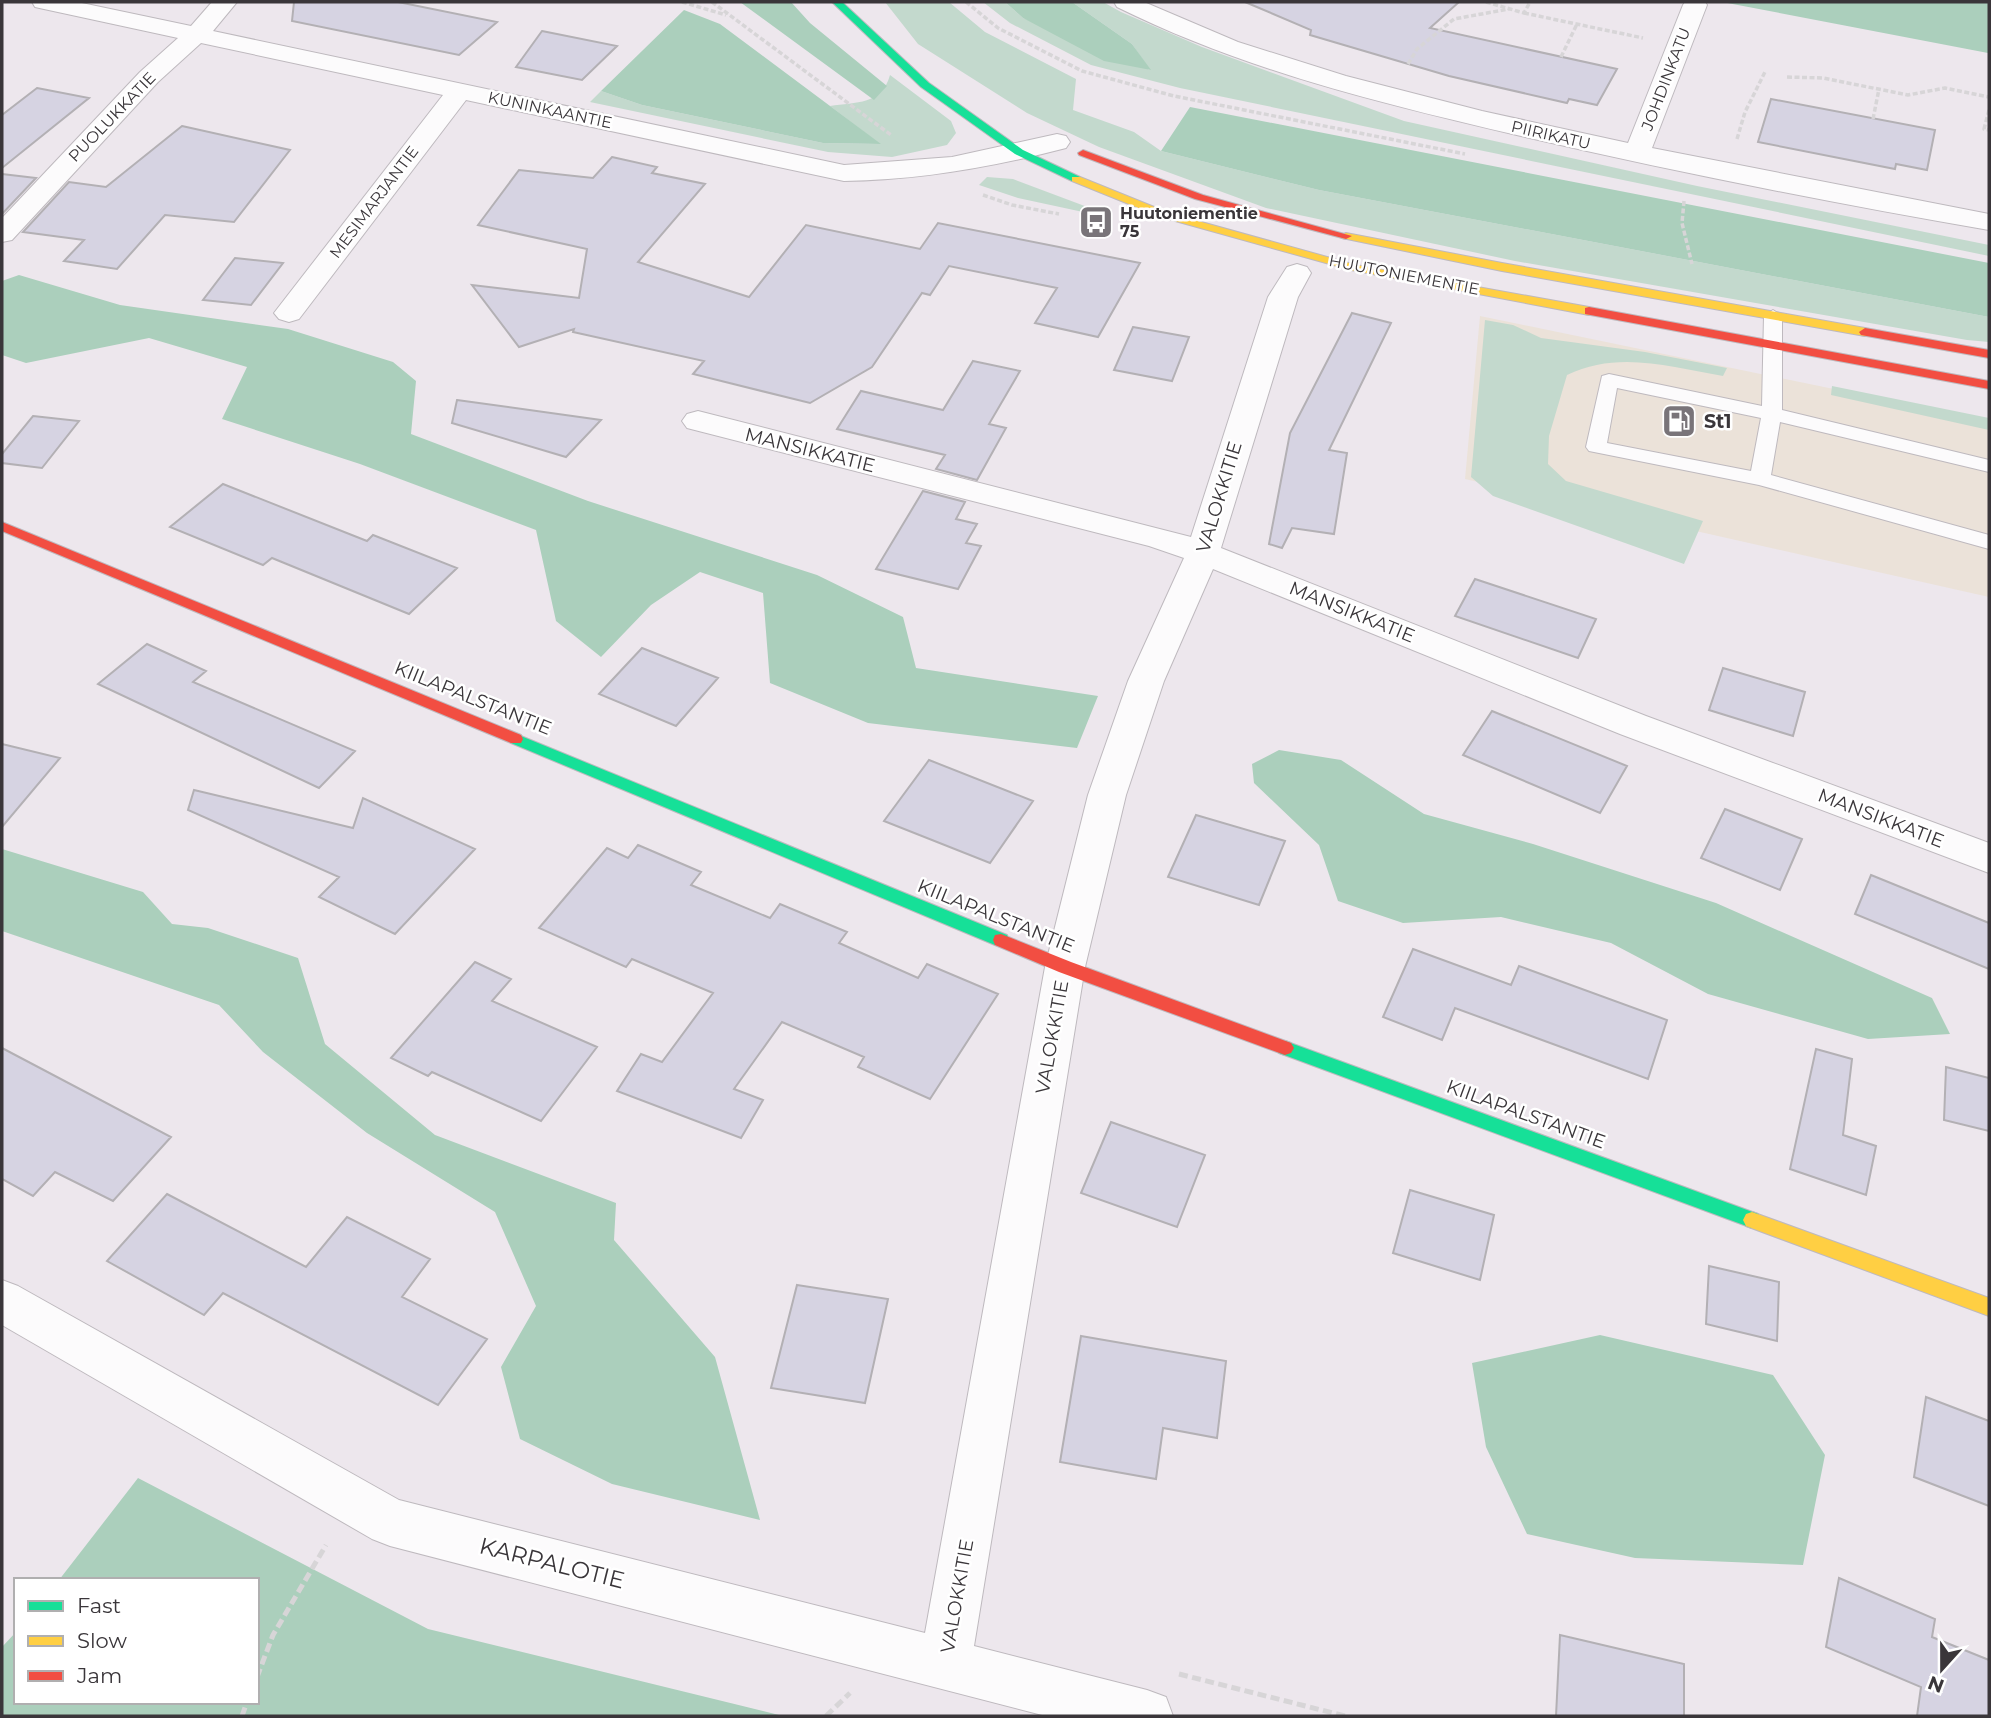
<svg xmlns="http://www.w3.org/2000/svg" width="1991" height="1718" viewBox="0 0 1991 1718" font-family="Montserrat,sans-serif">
  <rect width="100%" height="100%" fill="#ede7ed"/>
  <path fill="#ebe2d9" d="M 1480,316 L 1989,421 L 1989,597 L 1465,479 Z"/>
  <path fill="#c3d9cd" d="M 885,2 L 949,2 L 985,32 L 1076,79 L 1073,110 L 1134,132 L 1161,151 L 1319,190 L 1989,317 L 1989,342 L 1967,340 L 1515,261 L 1266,208 L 1099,147 L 1027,113 L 918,44 Z
    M 983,2 L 1005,2 L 1023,18 L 1150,70 L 1132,44 L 1072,2 L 1103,2 L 1121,12 L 1202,47 L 1404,121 L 1697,186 L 1989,245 L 1989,256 L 1180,88 L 1091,65 L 1010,23 Z
    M 890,75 L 951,121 L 956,133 L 947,145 L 892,157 L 828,152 L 590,102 L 601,91 L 642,105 L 823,143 L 880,144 L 830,106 C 856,102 882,105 890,75 Z
    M 987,177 L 1013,179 L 1090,208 L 1083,212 L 1018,198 L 979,185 Z
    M 1485,320 L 1513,325 L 1541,338 L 1645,352 L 1727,368 L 1723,376 C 1671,367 1618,350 1567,375 L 1549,436 L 1548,464 L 1566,481 L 1703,521 L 1684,564 L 1493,496 L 1471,477 Z
    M 1832,386 L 1989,418 L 1989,430 L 1831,395 Z"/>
  <path fill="#abcfbc" d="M 740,2 L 791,2 L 810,23 L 887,86 L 874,100 Z
    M 1005,2 L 1072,2 L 1132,44 L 1151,70 L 1104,61 L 1023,18 Z
    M 1722,2 L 1989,2 L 1989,53 L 1988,53 Z
    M 684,10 L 720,24 L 881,144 L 823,143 L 642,105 L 601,91 Z
    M 1190,107 L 1989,263 L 1989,317 L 1319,190 L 1161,151 Z
    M 19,275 L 120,305 L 288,329 L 393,362 L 416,381 L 411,434 L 588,501 L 817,575 L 903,617 L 916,668 L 1098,696 L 1077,748 L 868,723 L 770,683 L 763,593 L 700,572 L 651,605 L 601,657 L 556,621 L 536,530 L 360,464 L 222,419 L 247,367 L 149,338 L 26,363 L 2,355 L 2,281 Z
    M 1279,750 L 1341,760 L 1424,814 L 1533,844 L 1716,903 L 1932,998 L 1950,1034 L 1868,1039 L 1708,994 L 1611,943 L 1501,917 L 1403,923 L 1338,901 L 1319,845 L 1254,783 L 1252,764 Z
    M 2,849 L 143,892 L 172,924 L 208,928 L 298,958 L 325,1044 L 435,1135 L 616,1203 L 614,1240 L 715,1357 L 760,1520 L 612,1484 L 520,1439 L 501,1367 L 536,1306 L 495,1212 L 367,1133 L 263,1052 L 219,1005 L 2,931 Z
    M 1600,1335 L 1773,1375 L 1825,1455 L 1803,1565 L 1635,1558 L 1527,1534 L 1486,1447 L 1472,1363 Z
    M 138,1478 L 428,1629 L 783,1716 L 2,1716 L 2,1647 L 16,1632 L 16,1702 L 257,1702 L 257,1580 L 59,1580 Z"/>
  <path fill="#d6d3e2" stroke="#b3b0b4" stroke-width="2" d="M 294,2 L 398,2 L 497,22 L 459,55 L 292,21 Z
    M 1245,2 L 1459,2 L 1430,28 L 1617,69 L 1597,105 L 1569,99 L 1567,103 L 1449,76 L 1310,35 L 1311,30 Z
    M 542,31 L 617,46 L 582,80 L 516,67 Z
    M 37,88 L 89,98 L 2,168 L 2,115 Z
    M 1771,99 L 1935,130 L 1927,170 L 1896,164 L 1895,169 L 1758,142 Z
    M 182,126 L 290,150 L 234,222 L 165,215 L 117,269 L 64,261 L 84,240 L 23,232 L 69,182 L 106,187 Z
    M 612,157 L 657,167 L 652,173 L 705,184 L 638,262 L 749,297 L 806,225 L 920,249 L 938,223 L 1140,263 L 1098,337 L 1035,323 L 1057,288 L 949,266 L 930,295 L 922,293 L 872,367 L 810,403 L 693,374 L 704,361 L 573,332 L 574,329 L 519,347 L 472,285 L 579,298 L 587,249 L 478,225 L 519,170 L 593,178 Z
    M 2,174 L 36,178 L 2,214 Z
    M 235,258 L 283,263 L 251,305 L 203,300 Z
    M 1352,313 L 1391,323 L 1329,450 L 1347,453 L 1334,534 L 1292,528 L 1282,548 L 1269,544 L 1290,433 Z
    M 1133,327 L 1189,337 L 1172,381 L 1114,370 Z
    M 973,361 L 1020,371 L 989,424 L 1006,428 L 977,480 L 936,469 L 945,455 L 837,429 L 861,391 L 943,410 Z
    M 457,400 L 601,420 L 566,457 L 452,423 Z
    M 33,416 L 79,421 L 42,468 L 2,463 L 2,454 Z
    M 223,484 L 367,541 L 373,535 L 457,568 L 409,614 L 272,558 L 263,565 L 170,527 Z
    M 923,491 L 965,502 L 956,519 L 977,524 L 966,543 L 981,546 L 958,589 L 876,569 Z
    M 1475,579 L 1596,619 L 1578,658 L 1455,616 Z
    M 147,644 L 206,671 L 193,682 L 355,751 L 319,788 L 98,684 Z
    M 642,648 L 718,678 L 676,726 L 599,694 Z
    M 1723,668 L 1805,692 L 1793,736 L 1709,710 Z
    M 1492,711 L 1627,766 L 1600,813 L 1463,755 Z
    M 2,744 L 60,758 L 2,827 Z
    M 929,760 L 1033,801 L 990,863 L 884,821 Z
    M 194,790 L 353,828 L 363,798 L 475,849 L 395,934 L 319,897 L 339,877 L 188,810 Z
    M 1725,809 L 1802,839 L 1780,890 L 1701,858 Z
    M 1196,815 L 1285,841 L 1259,905 L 1168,877 Z
    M 638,845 L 701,872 L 691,885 L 770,918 L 780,904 L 847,932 L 839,943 L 918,978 L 927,964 L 998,994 L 930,1099 L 858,1067 L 864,1057 L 782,1022 L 734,1089 L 763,1100 L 741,1138 L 617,1091 L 641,1054 L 662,1062 L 713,993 L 632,959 L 626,967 L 539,928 L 607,848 L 628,858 Z
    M 1871,875 L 1989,923 L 1989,969 L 1855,914 Z
    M 1413,949 L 1511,985 L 1519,966 L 1667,1020 L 1648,1079 L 1455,1008 L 1442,1040 L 1383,1017 Z
    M 475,962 L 511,979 L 492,1001 L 597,1047 L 541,1121 L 432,1072 L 428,1076 L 391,1058 Z
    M 2,1048 L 171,1137 L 113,1201 L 55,1172 L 33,1196 L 2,1179 Z
    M 1816,1049 L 1852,1059 L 1843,1135 L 1876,1146 L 1866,1195 L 1790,1169 Z
    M 1946,1067 L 1989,1078 L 1989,1131 L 1944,1120 Z
    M 1111,1122 L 1205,1155 L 1177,1227 L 1081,1193 Z
    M 1410,1190 L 1494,1215 L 1480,1280 L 1393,1253 Z
    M 167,1194 L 306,1267 L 347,1217 L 430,1259 L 402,1297 L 487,1339 L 438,1405 L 223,1293 L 204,1315 L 107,1261 Z
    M 1709,1266 L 1779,1282 L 1777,1341 L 1706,1324 Z
    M 797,1285 L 888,1299 L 865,1403 L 771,1388 Z
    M 1081,1336 L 1226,1361 L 1217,1438 L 1163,1428 L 1156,1479 L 1060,1462 Z
    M 1926,1397 L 1989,1421 L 1989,1506 L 1914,1477 Z
    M 1839,1578 L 1935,1619 L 1932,1637 L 1989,1660 L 1989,1716 L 1917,1716 L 1921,1687 L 1826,1647 Z
    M 1560,1635 L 1684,1664 L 1684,1716 L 1556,1716 Z"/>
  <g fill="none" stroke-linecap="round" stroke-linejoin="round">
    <g stroke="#beb9be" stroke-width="2">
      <path id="lane" d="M 1773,310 L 1782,316 L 1782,410 L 1989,460 L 1989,472 L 1780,422 L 1771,475 L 1989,535 L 1989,549 L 1759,485 L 1589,451 L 1586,447 L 1602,376 L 1609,374 L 1762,406 L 1764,316 ZM 1617,388 L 1761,418 L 1751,471 L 1607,443 Z"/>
    </g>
    <g stroke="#beb9be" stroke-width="2">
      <path id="street" d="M 32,2 L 77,2 L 191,26 L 212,2 L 237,2 L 213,31 L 844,165 L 952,157 L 1057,134 L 1066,136 L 1070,142 L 1066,148 C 993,167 920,180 844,181 L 466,100 L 299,319 L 289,322 L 279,319 L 274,313 L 443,95 L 201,43 L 158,82 L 12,240 L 2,242 L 2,218 L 140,72 L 178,38 L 44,9 L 35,7 Z
        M 1114,2 L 1144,2 L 1238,42 L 1346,76 L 1482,111 L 1628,143 L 1683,5 L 1685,2 L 1705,2 L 1707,5 L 1652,148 L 1989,214 L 1989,230 C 1833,203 1676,172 1521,136 C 1383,104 1244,70 1117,7 Z
        M 1297,264 L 1307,267 L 1311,273 L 1298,297 L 1221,548 L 1646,716 L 1989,843 L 1989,873 L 1620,734 L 1213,569 L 1164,681 L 1126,795 L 1085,967 L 974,1646 L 1147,1690 L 1166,1697 L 1173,1716 L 1046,1716 L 390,1546 L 372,1539 L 2,1325 L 2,1280 L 18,1286 L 399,1500 L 925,1633 L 1045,967 L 1088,795 L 1128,681 L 1184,558 L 1149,546 L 687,428 L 682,421 L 687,414 L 698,411 L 1191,537 L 1268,297 L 1287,267 Z"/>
    </g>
    <g stroke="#beb9be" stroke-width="2">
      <path id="fast" d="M 832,2 L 842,2 L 929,83 L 1023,150 L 1080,177 L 1080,181 L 1072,181 L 1015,154 L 921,87 Z
        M 516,734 L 1007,935 L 1009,940 L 1007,945 L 995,945 L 511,743 L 509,739 L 511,735 Z
        M 1285,1041 L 1758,1214 L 1761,1220 L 1758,1226 L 1752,1228 L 1279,1053 L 1276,1048 L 1279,1043 Z"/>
    </g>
    <g stroke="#beb9be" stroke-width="2">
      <path id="slow" d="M 1072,177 L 1080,177 L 1169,213 L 1356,265 L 1589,307 L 1595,311 L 1589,315 L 1351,270 L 1161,217 L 1072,181 Z
        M 1346,233 L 1502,263 L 1865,328 L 1871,332 L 1865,336 L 1502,271 L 1342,238 L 1340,236 Z
        M 1752,1212 L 1989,1298 L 1989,1316 L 1746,1226 L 1743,1220 L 1746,1214 Z"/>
    </g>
    <g stroke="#beb9be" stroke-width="2">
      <path id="jam" d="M 1083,150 L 1203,195 L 1352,236 L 1346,239 L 1195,199 L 1079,155 L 1078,153 Z
        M 1589,307 L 1989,381 L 1989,389 L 1585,314 L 1585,308 Z
        M 1865,328 L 1989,350 L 1989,358 L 1861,335 L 1859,332 Z
        M 2,522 L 521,735 L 523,739 L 521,743 L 511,743 L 2,531 Z
        M 1001,934 L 1071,962 L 1291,1043 L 1294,1048 L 1291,1053 L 1285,1055 L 1059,972 L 995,945 L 993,940 L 995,935 Z"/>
    </g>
    <path stroke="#d7d5d7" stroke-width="3.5" stroke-dasharray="5 2.5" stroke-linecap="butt" d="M 682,2 L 726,15
      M 712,2 L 891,135
      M 966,2 L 998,28 L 1082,71 L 1174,96 L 1465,154
      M 1486,2 L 1524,13 L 1530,2
      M 1524,13 L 1643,38
      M 1561,57 L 1577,24
      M 1408,64 L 1417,49 L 1454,19 L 1509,9
      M 1787,77 L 1823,78 L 1908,95 L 1945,88 L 1989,97
      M 1989,110 L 1984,129 L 1989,130
      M 1873,119 L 1879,89
      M 1737,139 L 1745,112 L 1765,72
      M 983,195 L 1012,205 L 1059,214
      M 1684,201 L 1682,223 L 1692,264"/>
    <path stroke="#d7d5d7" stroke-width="5" stroke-dasharray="9 4.5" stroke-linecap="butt" d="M 1179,1674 L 1345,1716
      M 257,1677 L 273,1635 L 326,1545
      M 242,1716 L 247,1702
      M 826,1716 L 850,1693"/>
    <use href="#lane" fill="#fcfbfc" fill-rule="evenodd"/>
    <use href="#street" fill="#fcfbfc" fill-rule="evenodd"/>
    <use href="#fast" fill="#16e098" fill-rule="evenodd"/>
    <use href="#slow" fill="#ffcf43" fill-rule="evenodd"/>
    <use href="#jam" fill="#f24e42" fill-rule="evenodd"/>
  </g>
  <defs>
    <g id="bus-square" transform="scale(1.75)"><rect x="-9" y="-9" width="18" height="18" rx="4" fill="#797479" stroke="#fff"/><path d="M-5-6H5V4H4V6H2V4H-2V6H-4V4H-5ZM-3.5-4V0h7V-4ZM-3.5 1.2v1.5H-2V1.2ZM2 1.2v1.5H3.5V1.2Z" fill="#fff"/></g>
    <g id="fuel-square" transform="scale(1.75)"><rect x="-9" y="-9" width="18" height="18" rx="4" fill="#797479" stroke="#fff"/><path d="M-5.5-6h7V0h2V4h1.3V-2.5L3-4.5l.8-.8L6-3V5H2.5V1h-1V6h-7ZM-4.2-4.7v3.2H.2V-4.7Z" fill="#fff"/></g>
  </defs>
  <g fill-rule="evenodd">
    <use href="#bus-square" x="1096" y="222"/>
    <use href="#fuel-square" x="1679" y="421"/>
  </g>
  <g text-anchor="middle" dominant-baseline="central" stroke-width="5" stroke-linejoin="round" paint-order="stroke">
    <g font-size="16" fill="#3a363a" stroke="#fff">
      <text transform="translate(1666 79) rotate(-69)">JOHDINKATU</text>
      <text transform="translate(550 110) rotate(12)">KUNINKAANTIE</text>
      <text transform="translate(112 117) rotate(-46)">PUOLUKKATIE</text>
      <text transform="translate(1551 135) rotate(13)">PIIRIKATU</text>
      <text transform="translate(374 202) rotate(-53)">MESIMARJANTIE</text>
      <text transform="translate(1404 275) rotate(11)">HUUTONIEMENTIE</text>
    </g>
    <g font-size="16" font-weight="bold" fill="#3a363a" stroke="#fff" text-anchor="start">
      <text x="1120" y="213">Huutoniementie<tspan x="1120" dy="18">75</tspan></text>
    </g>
    <g font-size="19" font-weight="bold" fill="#3a363a" stroke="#fff" text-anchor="start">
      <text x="1704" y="421">St1</text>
    </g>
    <g font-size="19" fill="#3a363a" stroke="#fff">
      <text transform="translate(810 450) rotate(14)">MANSIKKATIE</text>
      <text transform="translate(1219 497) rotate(-73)">VALOKKITIE</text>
      <text transform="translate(1352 612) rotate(22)">MANSIKKATIE</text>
      <text transform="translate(473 698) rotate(22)">KIILAPALSTANTIE</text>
      <text transform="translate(1881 818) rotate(21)">MANSIKKATIE</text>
      <text transform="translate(996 916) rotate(22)">KIILAPALSTANTIE</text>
      <text transform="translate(1052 1037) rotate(-80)">VALOKKITIE</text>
      <text transform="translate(1526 1114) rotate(20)">KIILAPALSTANTIE</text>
      <text transform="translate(957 1596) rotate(-80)">VALOKKITIE</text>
    </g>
    <g font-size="23" fill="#3a363a" stroke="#fff">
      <text transform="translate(552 1563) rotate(14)">KARPALOTIE</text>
    </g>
  </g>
  <rect width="1991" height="1718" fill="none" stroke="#3a363a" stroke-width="7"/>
  <rect x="14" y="1578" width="245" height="126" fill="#ffffff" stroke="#b0afb0" stroke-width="2"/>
  <rect x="28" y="1601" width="35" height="10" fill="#16e098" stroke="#b0afb0" stroke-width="2"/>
  <text x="77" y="1613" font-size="21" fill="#3a363a">Fast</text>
  <rect x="28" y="1636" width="35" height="10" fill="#ffcf43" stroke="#b0afb0" stroke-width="2"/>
  <text x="77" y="1648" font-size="21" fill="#3a363a">Slow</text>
  <rect x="28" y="1671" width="35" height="10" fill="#f24e42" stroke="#b0afb0" stroke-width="2"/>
  <text x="77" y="1683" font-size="21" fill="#3a363a">Jam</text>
  <g transform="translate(1942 1669) rotate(201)" stroke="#ffffff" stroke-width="5" paint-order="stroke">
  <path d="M0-5L12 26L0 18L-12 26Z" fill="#3a363a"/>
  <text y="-10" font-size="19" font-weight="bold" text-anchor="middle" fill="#3a363a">N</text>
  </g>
</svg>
